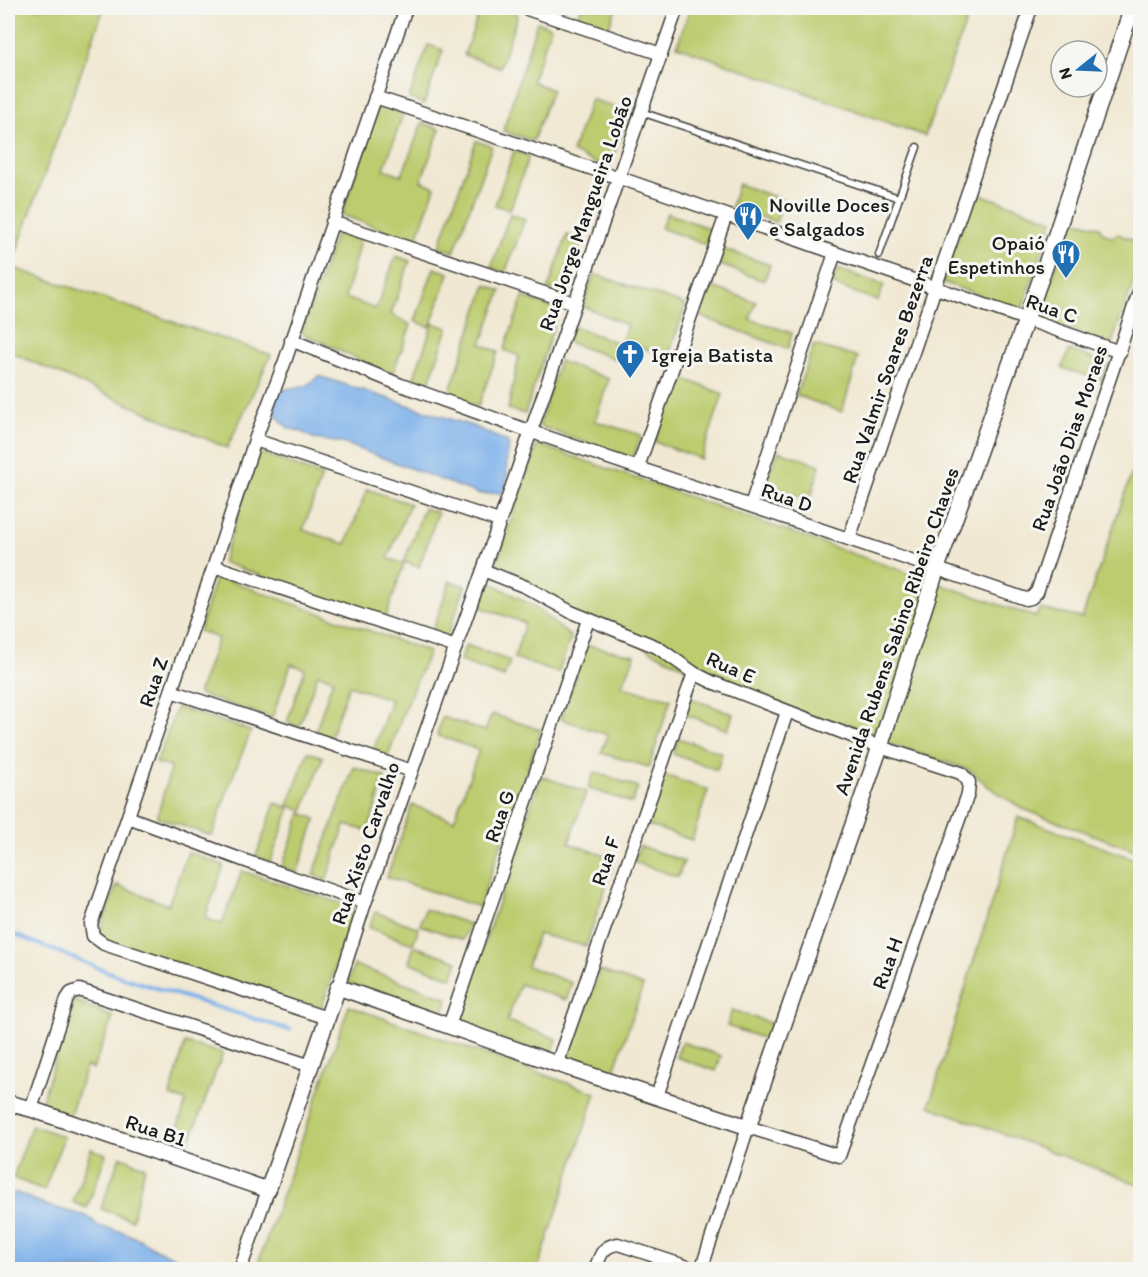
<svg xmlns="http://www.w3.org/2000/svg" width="1148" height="1277" viewBox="0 0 1148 1277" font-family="Itim,sans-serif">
  <rect width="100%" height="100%" fill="#f6f6f2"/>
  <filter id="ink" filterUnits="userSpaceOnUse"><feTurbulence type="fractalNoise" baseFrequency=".0167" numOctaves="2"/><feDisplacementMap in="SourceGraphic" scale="12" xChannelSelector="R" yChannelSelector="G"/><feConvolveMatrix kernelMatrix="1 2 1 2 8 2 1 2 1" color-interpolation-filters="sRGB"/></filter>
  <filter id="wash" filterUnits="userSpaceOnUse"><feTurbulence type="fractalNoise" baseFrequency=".008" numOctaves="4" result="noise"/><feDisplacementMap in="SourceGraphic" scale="24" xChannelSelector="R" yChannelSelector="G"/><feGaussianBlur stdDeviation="1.35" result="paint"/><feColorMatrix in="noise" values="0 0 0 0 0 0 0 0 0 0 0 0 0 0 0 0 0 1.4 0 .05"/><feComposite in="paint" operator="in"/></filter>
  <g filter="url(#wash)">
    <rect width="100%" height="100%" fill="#f0e8d2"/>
    <path fill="#bccc6e" stroke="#6c7445" stroke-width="1.5" d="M 8,8 L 104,8 L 11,267 L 271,355 L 227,448 L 8,351 Z
      M 481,8 L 500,8 L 518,14 L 500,67 L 464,55 Z
      M 581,8 L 616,8 L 609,27 L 578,16 Z
      M 690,8 L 971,8 L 925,136 L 677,46 Z
      M 537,22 L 551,27 L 532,81 L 552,90 L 533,141 L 503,131 Z
      M 428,45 L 443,50 L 424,104 L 409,98 Z
      M 591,99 L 630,113 L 608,169 L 572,152 Z
      M 378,105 L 403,114 L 384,169 L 402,175 L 422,123 L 440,129 L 421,181 L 435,187 L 416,241 L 342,215 Z
      M 476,141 L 492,146 L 454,252 L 439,247 Z
      M 514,151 L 529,156 L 510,210 L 495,205 Z
      M 738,184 L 784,200 L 776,222 L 731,207 Z
      M 974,192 L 1053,220 L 1022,310 L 942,282 Z
      M 667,213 L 713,230 L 707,245 L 661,228 Z
      M 510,214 L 525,219 L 505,273 L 491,267 Z
      M 1074,220 L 1099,227 L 1103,233 L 1112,237 L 1118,234 L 1140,243 L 1140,265 L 1111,345 L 1036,317 Z
      M 336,233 L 360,241 L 345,298 L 376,309 L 396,256 L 410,261 L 391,314 L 411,325 L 392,375 L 302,333 Z
      M 567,235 L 582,241 L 563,294 L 548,289 Z
      M 723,249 L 770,265 L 764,281 L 718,264 Z
      M 434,268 L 449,273 L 430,327 L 415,321 Z
      M 837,269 L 884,285 L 878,301 L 832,284 Z
      M 594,274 L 686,305 L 668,357 L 622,340 L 627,325 L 583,306 Z
      M 486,285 L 501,291 L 481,344 L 498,352 L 478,407 L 449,394 Z
      M 709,286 L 756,302 L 750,319 L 792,333 L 788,349 L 700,316 Z
      M 523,297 L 559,310 L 525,414 L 508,409 L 519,356 L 504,350 Z
      M 433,323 L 448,328 L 429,382 L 414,377 Z
      M 572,326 L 621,344 L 616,359 L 567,342 Z
      M 814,345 L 858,357 L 842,412 L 796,395 Z
      M 1069,350 L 1107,364 L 1101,380 L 1062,368 Z
      M 559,361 L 609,379 L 595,421 L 641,435 L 633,459 L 539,426 Z
      M 677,376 L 723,394 L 701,459 L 655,442 Z
      M 537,444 L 1035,617 L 1041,609 L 1082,618 L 1140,449 L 1140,852 L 1023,809 L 989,787 L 970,770 L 893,745 L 705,677 L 493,574 Z
      M 779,451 L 820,465 L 810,500 L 764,483 Z
      M 259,452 L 322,476 L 303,530 L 346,544 L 367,489 L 410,504 L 388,558 L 404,564 L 385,620 L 222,562 Z
      M 424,508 L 438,513 L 419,567 L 404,562 Z
      M 216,576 L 429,652 L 406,705 L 387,759 L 372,754 L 391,700 L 349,685 L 330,739 L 315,733 L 333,679 L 318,674 L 299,727 L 287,722 L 305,669 L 291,664 L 272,718 L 198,694 L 218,638 L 199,631 Z
      M 486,580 L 532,605 L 571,637 L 558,673 L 514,658 L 525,623 L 480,607 Z
      M 450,581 L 465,586 L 446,640 L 431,635 Z
      M 466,645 L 510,661 L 504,677 L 460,661 Z
      M 586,645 L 635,655 L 622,687 L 671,699 L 649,767 L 601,753 L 608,735 L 561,719 Z
      M 690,698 L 733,714 L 728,730 L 684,714 Z
      M 177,707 L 251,731 L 230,783 L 212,836 L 157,817 L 171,767 L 156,763 Z
      M 492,714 L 541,730 L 479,907 L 387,877 L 412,805 L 454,820 L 479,750 L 437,735 L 442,717 L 485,731 Z
      M 678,738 L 722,753 L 717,770 L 673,754 Z
      M 308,752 L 323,757 L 303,811 L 288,805 Z
      M 354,767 L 385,777 L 368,831 L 345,825 L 326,881 L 313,875 Z
      M 594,772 L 638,787 L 632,803 L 588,788 Z
      M 664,775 L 708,790 L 692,840 L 647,825 Z
      M 541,776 L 586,792 L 569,843 L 615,859 L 586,946 L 538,934 L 527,966 L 572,983 L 566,1000 L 520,984 L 507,1021 L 557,1039 L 551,1057 L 457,1024 Z
      M 275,803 L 290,808 L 270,862 L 256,856 Z
      M 301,813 L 316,819 L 297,873 L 282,867 Z
      M 1018,817 L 1140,861 L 1140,1185 L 929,1106 Z
      M 640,846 L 684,861 L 678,877 L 634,862 Z
      M 188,852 L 224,865 L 205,918 L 222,924 L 242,871 L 355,908 L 320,1012 L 97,938 L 117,885 L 168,905 Z
      M 425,909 L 469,924 L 463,940 L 420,925 Z
      M 375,912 L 419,928 L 413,944 L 369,928 Z
      M 414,946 L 458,961 L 452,978 L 409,962 Z
      M 354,965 L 448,998 L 442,1016 L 348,983 Z
      M 599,970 L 643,986 L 612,1076 L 568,1059 Z
      M 74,1000 L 113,1017 L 93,1069 L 86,1066 L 69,1118 L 40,1106 Z
      M 349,1006 L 596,1093 L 538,1269 L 256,1269 Z
      M 732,1010 L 776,1025 L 771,1041 L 727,1026 Z
      M 682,1042 L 721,1056 L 716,1071 L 676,1057 Z
      M 185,1043 L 223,1053 L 183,1159 L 170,1153 L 186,1101 L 170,1096 Z
      M 32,1125 L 64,1137 L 44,1190 L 13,1178 Z
      M 91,1149 L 106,1154 L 87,1208 L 73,1202 Z
      M 120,1156 L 145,1167 L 132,1220 L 101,1209 Z"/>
    <path fill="#7db1ea" stroke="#4c6683" stroke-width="1.5" d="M 319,376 L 475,427 L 508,442 C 510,449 508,451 507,457 C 505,472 511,478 502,493 L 479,494 L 343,443 L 315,439 L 300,431 L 288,428 L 275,414 L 275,399 L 279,390 L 306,386 Z
      M 17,1193 L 49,1206 L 89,1217 L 98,1226 L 123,1232 L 141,1240 L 155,1249 L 179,1259 L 195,1262 L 198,1269 L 8,1269 L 8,1194 Z"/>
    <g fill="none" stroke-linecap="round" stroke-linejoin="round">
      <path stroke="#7db1ea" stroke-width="4" d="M 8,932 L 121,977 L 290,1030"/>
    </g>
  </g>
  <g filter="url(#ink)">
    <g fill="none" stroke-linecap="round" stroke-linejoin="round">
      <g stroke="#3c3b37" stroke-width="9">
        <path id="service" d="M 641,112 L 899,198
          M 879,255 L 917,147"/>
      </g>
      <g stroke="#3c3b37" stroke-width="15">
        <path id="minor" d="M 524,8 L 661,54
          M 375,97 L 617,177 L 1120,352
          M 332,222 L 574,303
          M 291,340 L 401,385 L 529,431 L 1026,599 L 1031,598 L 1037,592 L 1140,289
          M 255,440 L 499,521
          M 638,467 L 726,215
          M 751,505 L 835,253
          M 849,539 L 1031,8
          M 214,566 L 456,647
          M 483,570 L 526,587 L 571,612 L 657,647 L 694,673 L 712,682 L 880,747 L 961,773 L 969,782 L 968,794 L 839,1156 L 748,1127 L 701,1270
          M 171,691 L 412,771
          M 128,817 L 240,859 L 365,903
          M 338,987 L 365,903 L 483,570 L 677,8
          M 327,1018 L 104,944 L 93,936 L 91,924 L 214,566 L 255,440 L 285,361 L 406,8
          M 449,1026 L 588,620
          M 557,1064 L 694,673
          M 657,1096 L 787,712
          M 31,1109 L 67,999 L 71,993 L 79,990 L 311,1066
          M 240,1270 L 268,1190
          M 595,1270 C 600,1256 602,1246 618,1244 L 697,1270"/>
      </g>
      <g stroke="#3c3b37" stroke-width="18">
        <path id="tertiary" d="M 8,1103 L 31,1109 L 268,1190 L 338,987 L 557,1064 L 748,1127 L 880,747 L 937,568 L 1046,264 L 1132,8"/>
      </g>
      <use href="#service" stroke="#fff" stroke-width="6"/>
      <use href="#minor" stroke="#fff" stroke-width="12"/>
      <use href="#tertiary" stroke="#fff" stroke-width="15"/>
    </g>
  </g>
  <defs>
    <g id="restaurant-pin" transform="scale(1.5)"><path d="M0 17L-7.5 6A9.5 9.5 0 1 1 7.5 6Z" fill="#1f6fb2" stroke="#f6f6f2"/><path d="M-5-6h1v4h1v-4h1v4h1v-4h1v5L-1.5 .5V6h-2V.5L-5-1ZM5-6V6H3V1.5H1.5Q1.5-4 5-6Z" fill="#fff"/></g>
    <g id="church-pin" transform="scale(1.5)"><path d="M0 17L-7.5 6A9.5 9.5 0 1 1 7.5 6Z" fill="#1f6fb2" stroke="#f6f6f2"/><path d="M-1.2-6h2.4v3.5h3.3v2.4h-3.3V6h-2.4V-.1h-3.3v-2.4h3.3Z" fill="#fff"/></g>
  </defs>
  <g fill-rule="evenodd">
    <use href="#restaurant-pin" x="748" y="216"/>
    <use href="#restaurant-pin" x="1066" y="254"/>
    <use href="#church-pin" x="630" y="354"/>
  </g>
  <g text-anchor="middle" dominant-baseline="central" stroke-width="6" stroke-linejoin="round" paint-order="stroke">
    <g font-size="21" fill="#1c1c1c" stroke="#f6f6f2" text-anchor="start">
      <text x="769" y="204">Noville Doces<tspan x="769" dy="24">e Salgados</tspan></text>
      <text x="1045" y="242" text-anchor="end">Opaió<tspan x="1045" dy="24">Espetinhos</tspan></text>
      <text x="651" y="354">Igreja Batista</text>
    </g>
    <g font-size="21" fill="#1c1c1c" stroke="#f6f6f2">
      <text transform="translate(585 213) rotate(-71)">Rua Jorge Mangueira Lobão</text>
      <text transform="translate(1052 308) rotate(19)">Rua C</text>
      <text transform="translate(887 369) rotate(-71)">Rua Valmir Soares Bezerra</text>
      <text transform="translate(1069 438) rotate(-71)">Rua João Dias Moraes</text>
      <text transform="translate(787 497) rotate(19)">Rua D</text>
      <text transform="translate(896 631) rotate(-71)">Avenida Rubens Sabino Ribeiro Chaves</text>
      <text transform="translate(731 667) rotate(24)">Rua E</text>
      <text transform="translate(153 682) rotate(-71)">Rua Z</text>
      <text transform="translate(499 816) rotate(-71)">Rua G</text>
      <text transform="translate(365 843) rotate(-71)">Rua Xisto Carvalho</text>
      <text transform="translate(605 861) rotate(-71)">Rua F</text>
      <text transform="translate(887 963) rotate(-70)">Rua H</text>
      <text transform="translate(156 1130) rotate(18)">Rua B1</text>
    </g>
  </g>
  <rect width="1148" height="1277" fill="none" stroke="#f6f6f2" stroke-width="30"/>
  <g transform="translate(1079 69) rotate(252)"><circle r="28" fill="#f6f6f2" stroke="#9f9f9c" stroke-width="1.5"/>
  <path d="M0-4.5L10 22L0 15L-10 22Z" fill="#1f6fb2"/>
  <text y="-9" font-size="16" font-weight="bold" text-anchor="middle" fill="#1c1c1c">N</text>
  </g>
</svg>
